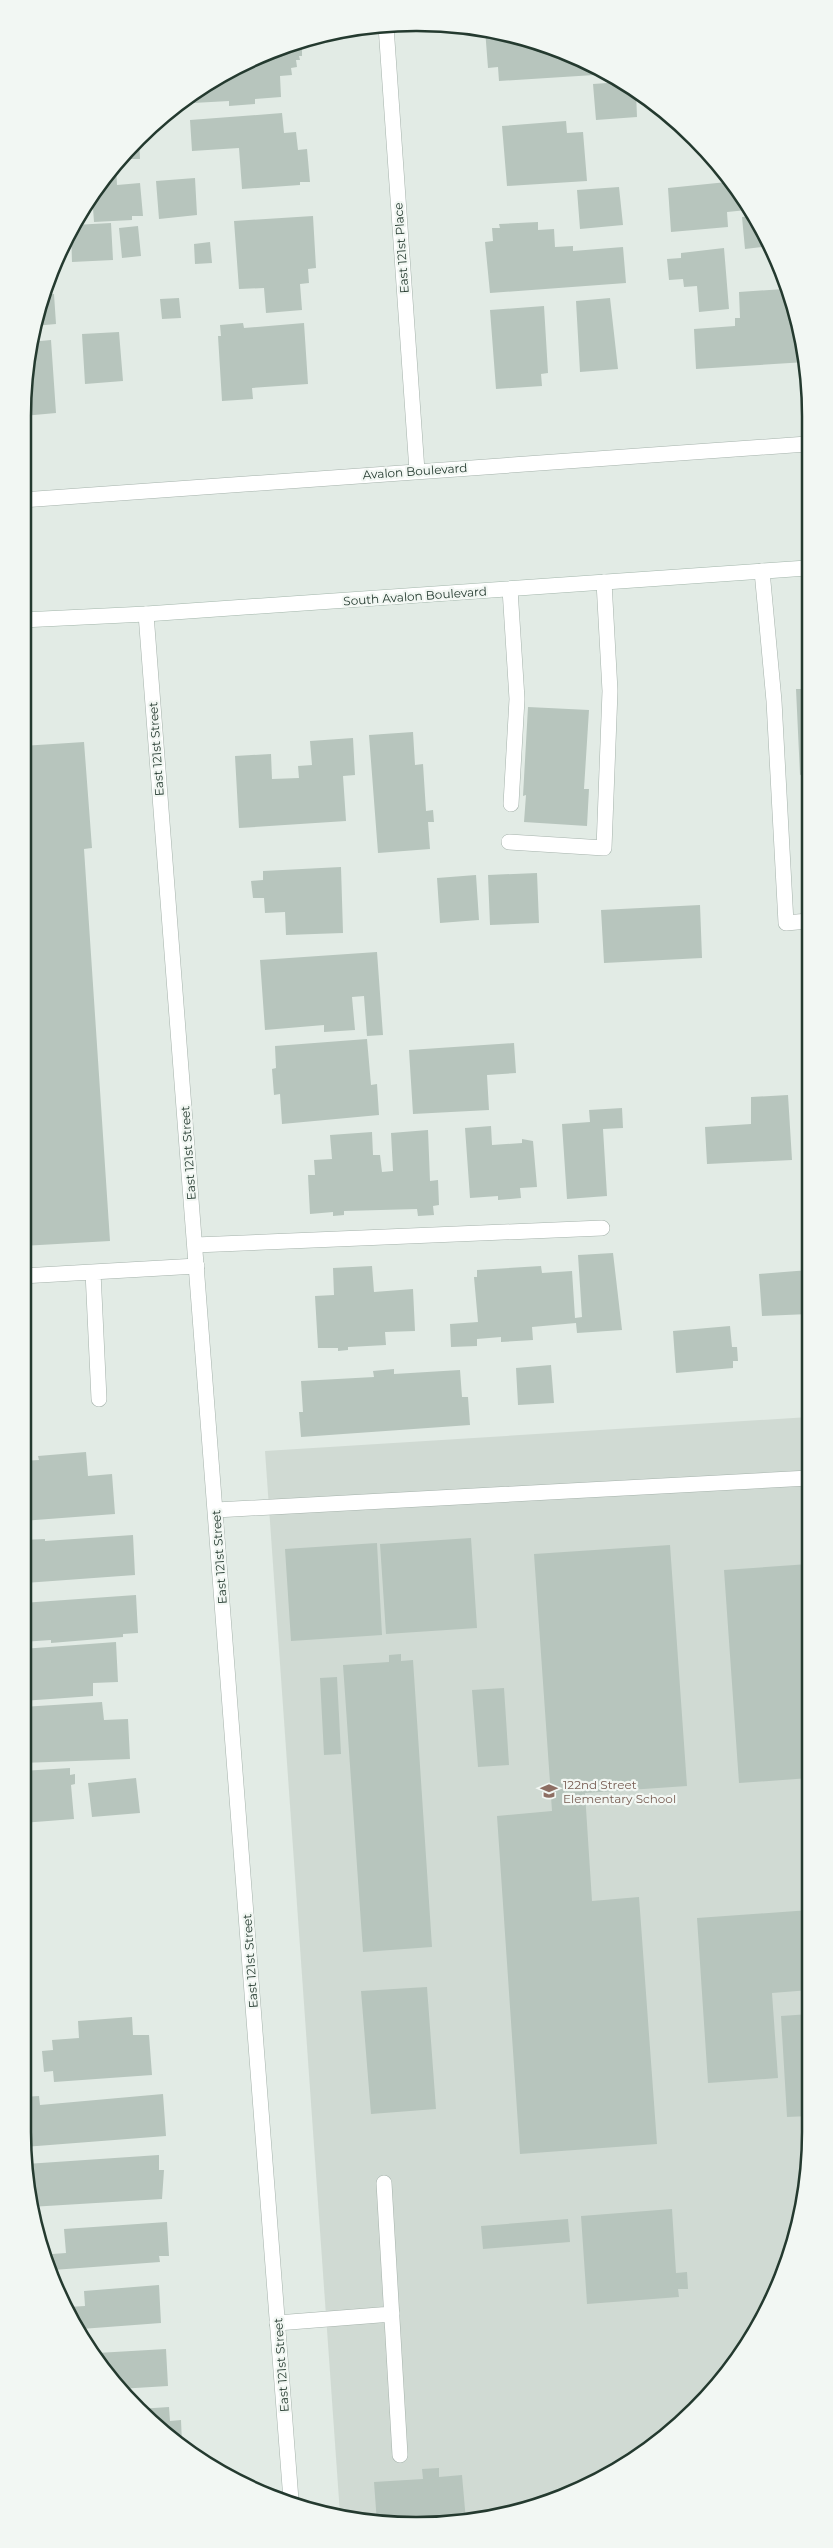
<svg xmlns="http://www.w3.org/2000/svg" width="833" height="2548" viewBox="0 0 833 2548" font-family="Montserrat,sans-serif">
  <rect width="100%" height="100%" fill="#e2ebe5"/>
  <path fill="#d0dad3" d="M 809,1417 L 810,2131 L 803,2209 L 781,2282 L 744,2350 L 656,2444 L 591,2485 L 519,2512 L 443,2525 L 365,2522 L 340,2514 L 265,1451 Z"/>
  <path fill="#b7c5bd" d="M 485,29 L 494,30 L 610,74 L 499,81 L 498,67 L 488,68 Z
    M 302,42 L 302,56 L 299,56 L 300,60 L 296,60 L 297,67 L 291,68 L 292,75 L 280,76 L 281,97 L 255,99 L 255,104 L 229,106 L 229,101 L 193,103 L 192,93 L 198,89 L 266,52 Z
    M 622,82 L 636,92 L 637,117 L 596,120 L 593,84 Z
    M 282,113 L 284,133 L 296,132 L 298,150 L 307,149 L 310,182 L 300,182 L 300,185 L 242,189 L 239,148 L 192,151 L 190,120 Z
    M 566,121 L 567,133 L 583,132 L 587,181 L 507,186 L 502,126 Z
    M 139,137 L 140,159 L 120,159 L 138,138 Z
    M 114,167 L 116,167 L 117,185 L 140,183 L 143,216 L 132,216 L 132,220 L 94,222 L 92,194 Z
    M 195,178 L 197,215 L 159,219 L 156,181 Z
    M 727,182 L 747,210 L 727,212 L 728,227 L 671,232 L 668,188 Z
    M 619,187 L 623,225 L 580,229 L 577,190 Z
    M 313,216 L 316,268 L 308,269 L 309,283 L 300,284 L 302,310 L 266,313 L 264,288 L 239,289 L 234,221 Z
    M 751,216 L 770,242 L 771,246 L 745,249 L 742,217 Z
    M 538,222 L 538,230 L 554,229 L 555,247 L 573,246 L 573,251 L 623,247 L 626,283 L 490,293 L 485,242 L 493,241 L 492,228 L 500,228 L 499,224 Z
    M 111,223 L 113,260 L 72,262 L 71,231 L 74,225 Z
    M 138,226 L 141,256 L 122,258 L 119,228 Z
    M 210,242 L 212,263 L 195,264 L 194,244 Z
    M 724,248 L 729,309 L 699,312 L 697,286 L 684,287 L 683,279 L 669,280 L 667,259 L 681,258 L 681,253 Z
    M 784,289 L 806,362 L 696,369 L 694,329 L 735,326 L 735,318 L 740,318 L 739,292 Z
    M 44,294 L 54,294 L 56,324 L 34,326 Z
    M 179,298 L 181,318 L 162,319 L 160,299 Z
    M 610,298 L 618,369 L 580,372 L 576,301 Z
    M 544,306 L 548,373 L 541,374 L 542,386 L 496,389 L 490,310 Z
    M 243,323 L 244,328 L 304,323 L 308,384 L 252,388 L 253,399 L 222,401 L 218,336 L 221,336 L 220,325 Z
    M 119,332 L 123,381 L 85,384 L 82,334 Z
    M 51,340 L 56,413 L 23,416 L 30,342 Z
    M 796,689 L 808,689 L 808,823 L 804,774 L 800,775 Z
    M 528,707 L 589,710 L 584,789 L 589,789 L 587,826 L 524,822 L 526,795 L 523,796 Z
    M 413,732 L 415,765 L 423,764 L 426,811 L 433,810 L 434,822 L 428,822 L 430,849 L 378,853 L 369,735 Z
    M 353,738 L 355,775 L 343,776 L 346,821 L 239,828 L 235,756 L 271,754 L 272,779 L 299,778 L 298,766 L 312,765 L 310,741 Z
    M 84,742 L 92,848 L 84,849 L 110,1241 L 22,1246 L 22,746 Z
    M 341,867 L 343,933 L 286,935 L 285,912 L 265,913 L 264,898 L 253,898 L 251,881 L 263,880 L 263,871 Z
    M 537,873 L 539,923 L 490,925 L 488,875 Z
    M 476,875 L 479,920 L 440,923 L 437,878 Z
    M 700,905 L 702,958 L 604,963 L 601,910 Z
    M 377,952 L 383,1035 L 367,1036 L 364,996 L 352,997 L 355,1030 L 324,1032 L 324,1025 L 265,1030 L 260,960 Z
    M 367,1039 L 371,1085 L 377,1084 L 379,1115 L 282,1124 L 280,1094 L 274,1095 L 272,1069 L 276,1068 L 275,1046 Z
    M 514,1043 L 516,1073 L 487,1075 L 489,1110 L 413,1114 L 409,1050 Z
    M 788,1095 L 792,1160 L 707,1164 L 705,1127 L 751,1124 L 751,1097 Z
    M 622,1108 L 623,1128 L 603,1129 L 607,1196 L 567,1199 L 562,1124 L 590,1122 L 589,1110 Z
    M 491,1126 L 492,1145 L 522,1143 L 522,1139 L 533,1141 L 537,1187 L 520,1188 L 521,1198 L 498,1200 L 498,1196 L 470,1198 L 465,1128 Z
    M 428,1130 L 430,1181 L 438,1180 L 439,1205 L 433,1206 L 434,1215 L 418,1216 L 417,1209 L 344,1211 L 344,1215 L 333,1216 L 333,1212 L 310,1214 L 308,1175 L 315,1175 L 314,1160 L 332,1159 L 330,1135 L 372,1132 L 373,1155 L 380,1155 L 382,1172 L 393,1171 L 391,1133 Z
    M 613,1253 L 622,1330 L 577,1333 L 576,1323 L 532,1327 L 533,1340 L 501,1342 L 501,1337 L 477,1339 L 477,1346 L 451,1347 L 450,1324 L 478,1322 L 474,1277 L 477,1277 L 477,1270 L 541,1266 L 542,1273 L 572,1271 L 575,1318 L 582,1317 L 578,1255 Z
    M 372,1266 L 374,1292 L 413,1289 L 415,1331 L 385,1332 L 386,1345 L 348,1347 L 348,1350 L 338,1351 L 338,1348 L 318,1348 L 315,1296 L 334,1295 L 333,1268 Z
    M 809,1270 L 809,1314 L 762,1316 L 759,1274 Z
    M 730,1326 L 732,1347 L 737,1347 L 738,1361 L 733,1361 L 733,1368 L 676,1373 L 673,1331 Z
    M 551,1365 L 554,1403 L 518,1405 L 516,1368 Z
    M 394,1369 L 394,1374 L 460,1370 L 462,1397 L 468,1397 L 470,1425 L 301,1437 L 299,1412 L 303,1412 L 301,1381 L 374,1377 L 373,1371 Z
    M 86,1452 L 88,1476 L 112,1474 L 115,1514 L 22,1521 L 22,1461 L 39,1460 L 38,1456 Z
    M 133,1535 L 135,1575 L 25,1583 L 22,1579 L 22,1540 L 45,1539 L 45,1541 Z
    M 471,1538 L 477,1628 L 386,1634 L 380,1544 Z
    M 377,1543 L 382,1635 L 291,1641 L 285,1549 Z
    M 670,1545 L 687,1786 L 585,1793 L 592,1901 L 639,1897 L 657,2144 L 520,2154 L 497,1816 L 552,1811 L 534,1554 Z
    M 809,1564 L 810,1778 L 739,1783 L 724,1570 Z
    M 136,1595 L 138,1633 L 123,1634 L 123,1637 L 51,1643 L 51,1640 L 22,1642 L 22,1603 Z
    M 116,1642 L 118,1682 L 93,1683 L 93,1696 L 22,1701 L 22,1649 Z
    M 401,1654 L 401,1661 L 413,1660 L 432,1947 L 363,1952 L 343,1665 L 389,1662 L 389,1655 Z
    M 337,1677 L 341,1754 L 324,1755 L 320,1678 Z
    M 504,1688 L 509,1765 L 478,1767 L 472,1690 Z
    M 102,1702 L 104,1720 L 128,1719 L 130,1759 L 22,1763 L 22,1707 Z
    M 70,1768 L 70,1775 L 75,1774 L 75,1784 L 71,1785 L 74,1819 L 22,1823 L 22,1771 Z
    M 136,1778 L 140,1813 L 92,1817 L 88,1783 Z
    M 810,1910 L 810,1990 L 772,1993 L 778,2078 L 708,2083 L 697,1918 Z
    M 427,1987 L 436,2109 L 371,2114 L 361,1991 Z
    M 810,2014 L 810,2116 L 787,2117 L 781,2016 Z
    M 132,2017 L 133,2035 L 149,2035 L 152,2075 L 54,2082 L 53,2071 L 44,2072 L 42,2051 L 53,2050 L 52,2040 L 79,2038 L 78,2021 Z
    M 163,2094 L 166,2136 L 24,2147 L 22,2097 L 39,2096 L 40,2105 Z
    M 159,2155 L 159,2170 L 164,2170 L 162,2199 L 30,2207 L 26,2164 Z
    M 672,2209 L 676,2273 L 687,2272 L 688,2289 L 678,2289 L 679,2297 L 587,2304 L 581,2216 Z
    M 32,2214 L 41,2214 L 43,2250 Z
    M 568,2219 L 570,2242 L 483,2249 L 481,2226 Z
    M 167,2222 L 169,2256 L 159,2256 L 160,2262 L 53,2270 L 52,2254 L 66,2253 L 64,2229 Z
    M 159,2285 L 161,2323 L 81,2329 L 68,2307 L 85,2306 L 84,2291 Z
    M 166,2349 L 168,2386 L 119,2389 L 97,2353 Z
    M 169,2407 L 170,2421 L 181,2420 L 182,2443 L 175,2443 L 139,2409 Z
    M 439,2468 L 439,2477 L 462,2475 L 466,2521 L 443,2525 L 377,2523 L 374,2482 L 423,2479 L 422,2469 Z"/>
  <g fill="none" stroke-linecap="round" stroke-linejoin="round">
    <g stroke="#a5b2ab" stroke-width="16">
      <path id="service" d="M 762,571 L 774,701 L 786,923 L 808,921
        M 510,589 L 517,699 L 511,804
        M 509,842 L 604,848 L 610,691 L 604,582
        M 93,1272 L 99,1399
        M 22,1276 L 197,1266
        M 216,1510 L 809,1478
        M 384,2183 L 400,2455
        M 277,2323 L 392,2314"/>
    </g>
    <g stroke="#a5b2ab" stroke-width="16">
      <path id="minor" d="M 386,26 L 417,471
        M 22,500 L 807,444
        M 146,614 L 291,2500
        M 195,1245 L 602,1228"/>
    </g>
    <g stroke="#a2b5aa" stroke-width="16">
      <path id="secondary" d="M 22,620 L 146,614 L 807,568"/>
    </g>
    <use href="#service" stroke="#fff" stroke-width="15"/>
    <use href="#minor" stroke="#fff" stroke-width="15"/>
    <use href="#secondary" stroke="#fff" stroke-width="15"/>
  </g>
  <defs>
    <g id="school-bare" transform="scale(1.35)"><path d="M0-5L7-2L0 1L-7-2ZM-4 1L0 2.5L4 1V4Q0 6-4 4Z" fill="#8d6e63" stroke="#f2f7f3" stroke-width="2.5" paint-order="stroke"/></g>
  </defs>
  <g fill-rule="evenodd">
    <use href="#school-bare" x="549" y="1791"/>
  </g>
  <g text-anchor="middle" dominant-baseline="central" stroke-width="4.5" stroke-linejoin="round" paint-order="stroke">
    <g font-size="12" fill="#243a2f" stroke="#f2f7f3">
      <text transform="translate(401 248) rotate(-94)">East 121st Place</text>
      <text transform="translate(415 471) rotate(-4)">Avalon Boulevard</text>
      <text transform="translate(415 596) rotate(-4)">South Avalon Boulevard</text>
      <text transform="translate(156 749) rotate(-94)">East 121st Street</text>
      <text transform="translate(188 1153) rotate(-94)">East 121st Street</text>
      <text transform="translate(219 1557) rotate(-94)">East 121st Street</text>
      <text transform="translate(250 1961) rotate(-94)">East 121st Street</text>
      <text transform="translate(281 2365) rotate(-94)">East 121st Street</text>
    </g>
    <g font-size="12" fill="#785e54" stroke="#f2f7f3" text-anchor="start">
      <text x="563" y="1784">122nd Street<tspan x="563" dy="14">Elementary School</tspan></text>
    </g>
  </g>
  <path d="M0 0H833V2548H0ZM416 31H417A385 385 0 0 1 802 416V2132A385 385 0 0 1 417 2517H416A385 385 0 0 1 31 2132V416A385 385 0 0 1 416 31Z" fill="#f2f7f3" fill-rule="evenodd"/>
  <path fill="none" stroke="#243a2f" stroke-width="2.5" d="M416 31H417A385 385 0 0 1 802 416V2132A385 385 0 0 1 417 2517H416A385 385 0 0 1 31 2132V416A385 385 0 0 1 416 31Z"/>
</svg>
